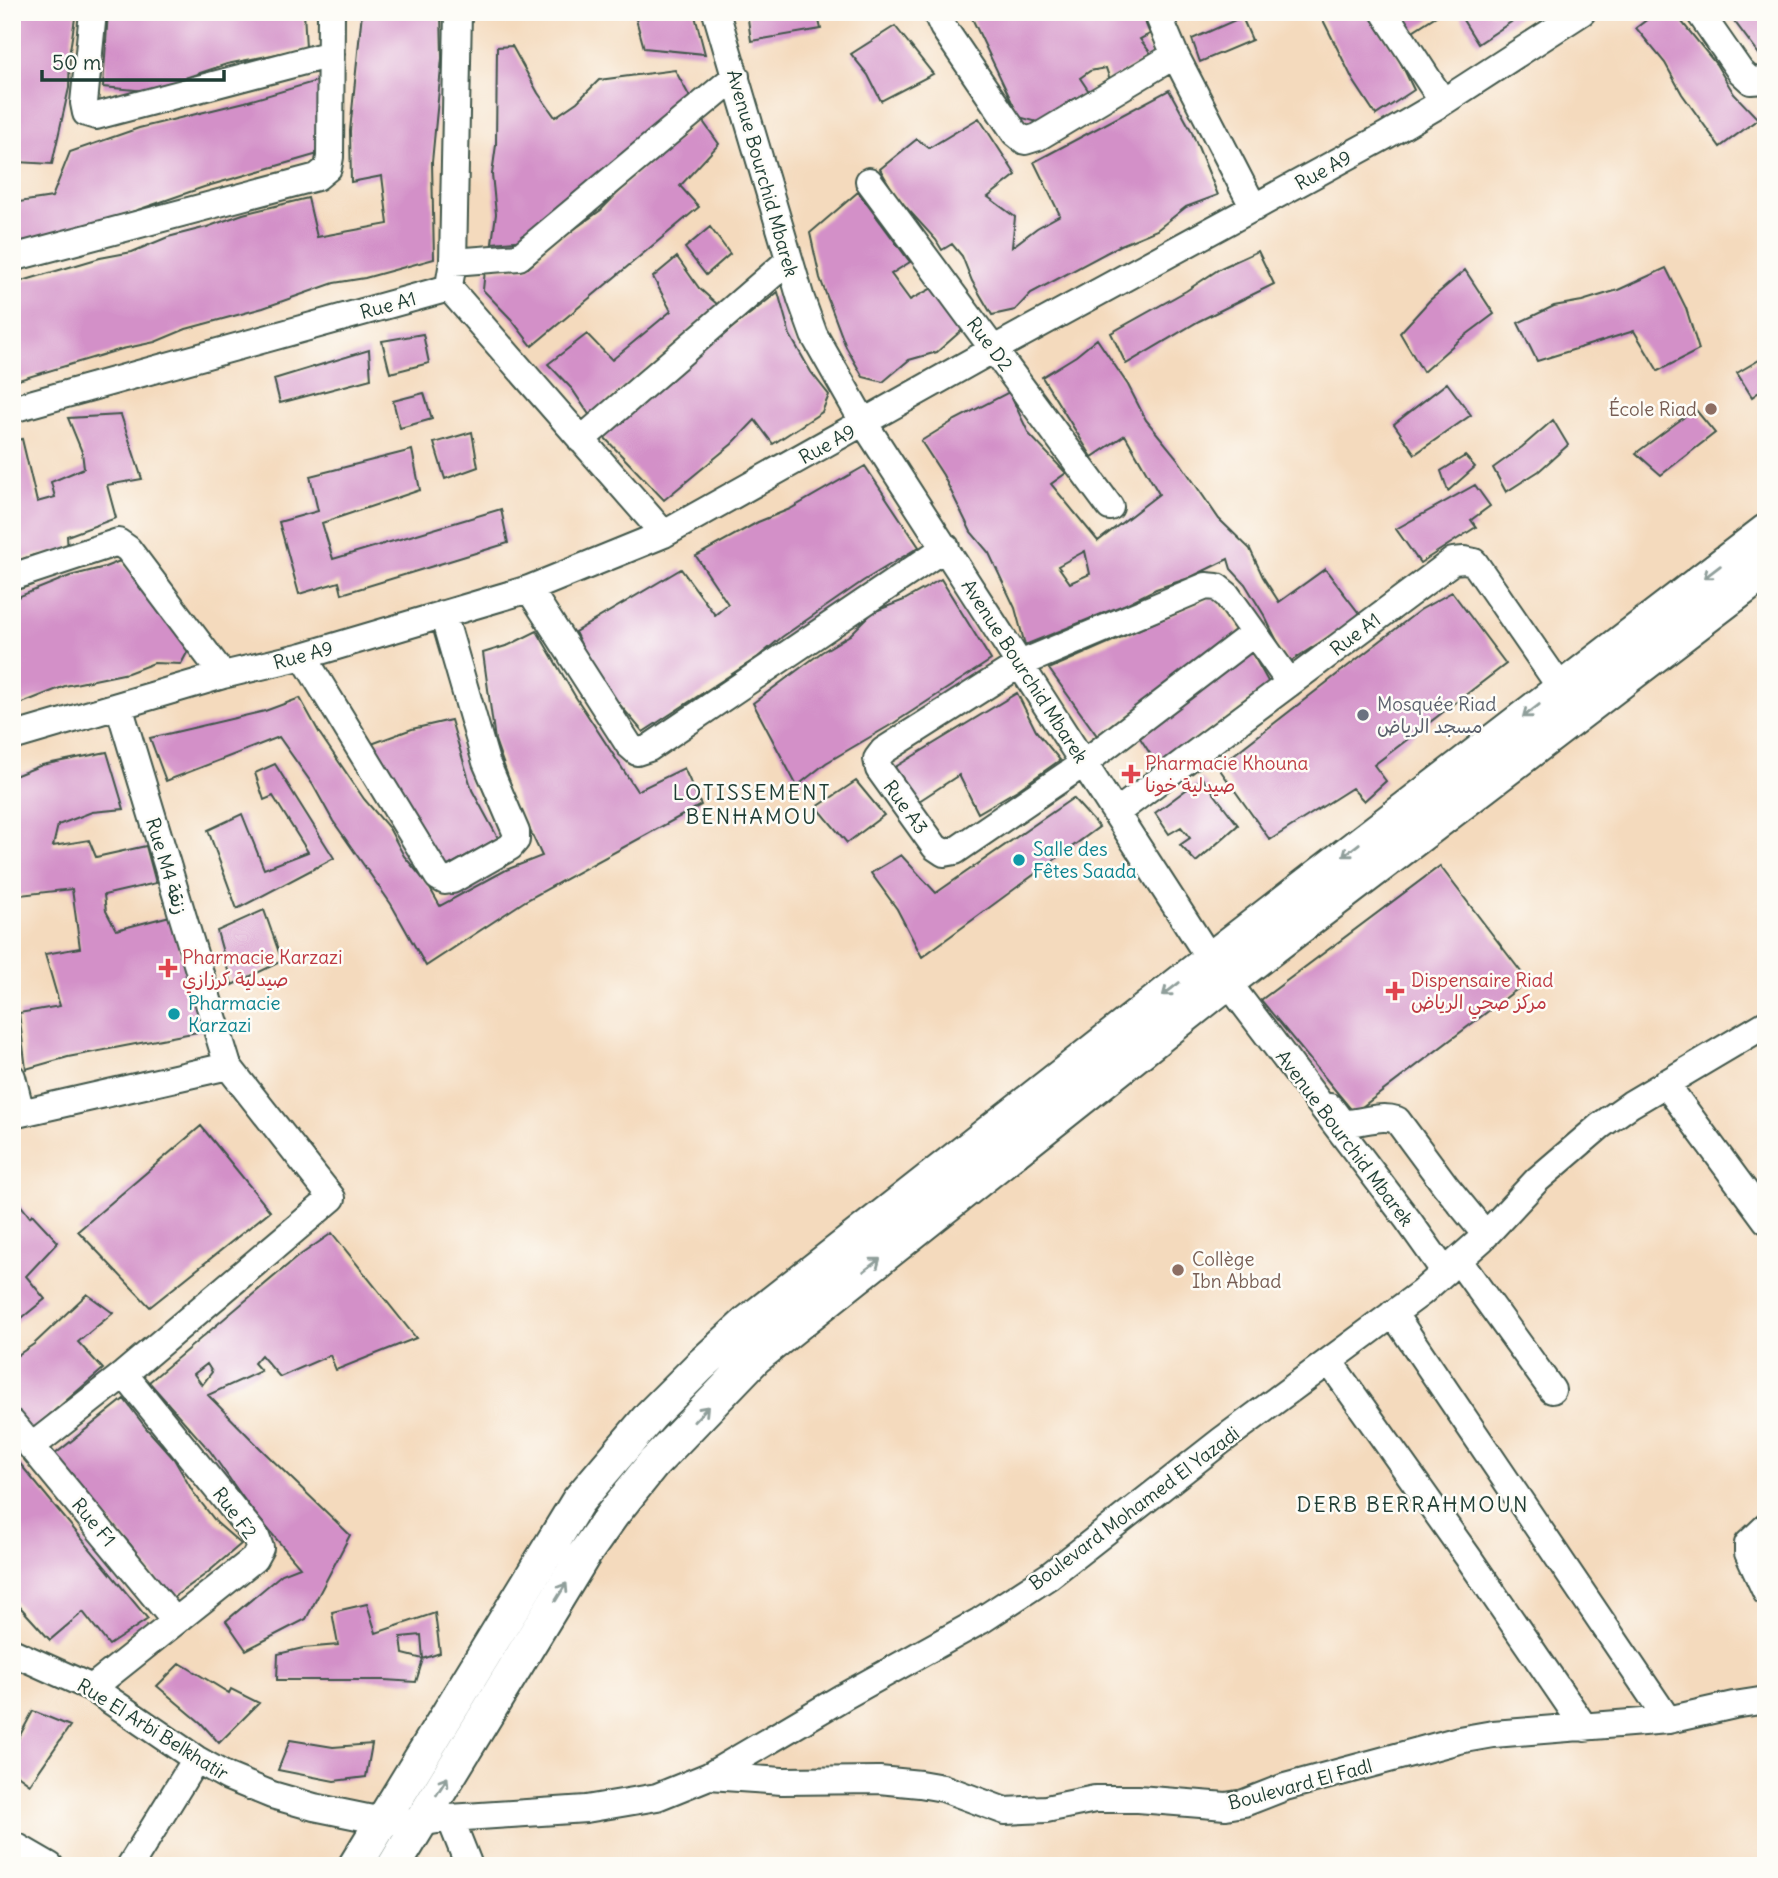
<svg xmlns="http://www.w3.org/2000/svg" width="1778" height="1878" viewBox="0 0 1778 1878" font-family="Delius,'Playpen Sans Arabic',sans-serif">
  <rect width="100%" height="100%" fill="#fdfcf7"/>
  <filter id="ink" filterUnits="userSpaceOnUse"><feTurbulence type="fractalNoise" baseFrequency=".0143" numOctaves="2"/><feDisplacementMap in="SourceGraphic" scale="14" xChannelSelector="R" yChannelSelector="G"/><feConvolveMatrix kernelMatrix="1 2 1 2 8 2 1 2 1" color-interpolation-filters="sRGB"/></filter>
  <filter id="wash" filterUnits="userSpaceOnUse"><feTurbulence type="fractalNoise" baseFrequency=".00686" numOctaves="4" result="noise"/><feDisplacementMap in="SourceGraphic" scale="28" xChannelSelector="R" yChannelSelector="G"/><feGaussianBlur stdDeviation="1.57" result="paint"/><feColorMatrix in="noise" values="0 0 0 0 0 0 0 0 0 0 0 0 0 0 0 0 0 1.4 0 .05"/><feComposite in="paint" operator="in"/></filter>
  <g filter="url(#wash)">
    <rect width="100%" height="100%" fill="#f4dabd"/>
    <g id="blocks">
      <path fill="#d390c8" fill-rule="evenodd" d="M 12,12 L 76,12 L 70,50 L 69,88 L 52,164 L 18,162 L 18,173 L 13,191 Z
        M 108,12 L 304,12 L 306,48 L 227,64 L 146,91 L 103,87 Z
        M 362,12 L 441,12 L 442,58 L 432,162 L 434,259 L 365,278 L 334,283 L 263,308 L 186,329 L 155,342 L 122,349 L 12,382 L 12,284 L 100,258 L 132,252 L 168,237 L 207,227 L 243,214 L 308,198 L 317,237 L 388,224 L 382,176 L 351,182 L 350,131 Z
        M 634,12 L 694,12 L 705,54 L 644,48 Z
        M 747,12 L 817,12 L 821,29 L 751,41 Z
        M 969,12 L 1141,12 L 1150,34 L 1140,39 L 1152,55 L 1110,80 L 1106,68 L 1090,71 L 1080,78 L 1090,93 L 1070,101 L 1041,123 L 1019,117 Z
        M 1319,12 L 1367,12 L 1397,55 L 1414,90 L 1376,115 L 1353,80 Z
        M 1401,12 L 1442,12 L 1411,32 Z
        M 1458,12 L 1526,12 L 1478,44 Z
        M 1657,12 L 1674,12 L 1716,64 L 1734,94 L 1758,119 L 1720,147 L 1682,94 L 1665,63 L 1636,28 Z
        M 1731,12 L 1766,12 L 1766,54 L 1761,57 L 1729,14 Z
        M 1242,17 L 1252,40 L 1200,62 L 1192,39 Z
        M 895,26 L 933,74 L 881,101 L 868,75 L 851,54 Z
        M 512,46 L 538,93 L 555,117 L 577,102 L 599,80 L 675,70 L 691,99 L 575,193 L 527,240 L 492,243 L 496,214 L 492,174 L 496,145 L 497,47 Z
        M 320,80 L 318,154 L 204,187 L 129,213 L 46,237 L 12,243 L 12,203 L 52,197 L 70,152 L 139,128 L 245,102 Z
        M 1169,90 L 1191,130 L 1218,195 L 1186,207 L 1157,230 L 1121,245 L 1031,293 L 1015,310 L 992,315 L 972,281 L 962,256 L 952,244 L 942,250 L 936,240 L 895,195 L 880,169 L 917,139 L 929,148 L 979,118 L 1016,175 L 988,197 L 1015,217 L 1012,247 L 1037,228 L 1060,215 L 1034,162 Z
        M 702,120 L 719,144 L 680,186 L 699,207 L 532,346 L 511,319 L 483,290 L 485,270 L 528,268 L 563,237 L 601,210 L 635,175 Z
        M 858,192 L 910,262 L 891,274 L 910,300 L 936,286 L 968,325 L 937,352 L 909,360 L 883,382 L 863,377 L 846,347 L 820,278 L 810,233 Z
        M 710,227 L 730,254 L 706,275 L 685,248 Z
        M 1258,251 L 1274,284 L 1199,321 L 1126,364 L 1111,333 L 1186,291 L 1221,268 Z
        M 677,257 L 699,288 L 718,305 L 590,416 L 572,389 L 548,364 L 587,334 L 612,360 L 671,311 L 653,277 Z
        M 1666,268 L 1686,308 L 1699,350 L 1658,371 L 1634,331 L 1537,361 L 1518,323 L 1554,306 L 1582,301 L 1618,290 Z
        M 1465,270 L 1494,314 L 1458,341 L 1423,372 L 1400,333 L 1430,300 Z
        M 778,292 L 790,335 L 811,372 L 829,395 L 822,412 L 773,444 L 755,420 L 732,444 L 664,500 L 602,435 L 702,351 Z
        M 423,334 L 429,363 L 390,373 L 382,341 Z
        M 1097,339 L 1128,385 L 1146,420 L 1177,458 L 1219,519 L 1250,549 L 1263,577 L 1279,602 L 1325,569 L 1361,616 L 1288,663 L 1264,615 L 1245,584 L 1231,569 L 1228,559 L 1189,578 L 1156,589 L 1126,604 L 1025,645 L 1015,608 L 989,553 L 971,532 L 943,475 L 921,441 L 955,420 L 1009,392 L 1029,434 L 1066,473 L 1051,484 L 1098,541 L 1159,494 L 1125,435 L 1092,457 L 1042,377 L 1076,356 ZM 1085,551 L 1090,574 L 1070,583 L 1058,566 Z
        M 369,350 L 371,379 L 280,403 L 274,379 Z
        M 1766,356 L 1766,387 L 1752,397 L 1737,373 Z
        M 1447,383 L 1471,415 L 1415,454 L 1394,424 Z
        M 424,393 L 432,419 L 400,428 L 393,401 Z
        M 1695,409 L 1715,433 L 1661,475 L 1636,453 Z
        M 121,415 L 142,479 L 107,485 L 116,518 L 67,536 L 68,551 L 34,555 L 12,563 L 12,441 L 22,439 L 37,502 L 55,497 L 51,482 L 84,468 L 82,452 L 68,418 Z
        M 1553,420 L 1568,445 L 1539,471 L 1506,492 L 1493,468 L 1522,447 Z
        M 472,432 L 478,467 L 445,479 L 434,443 Z
        M 412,450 L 420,490 L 322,523 L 333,559 L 501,509 L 508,543 L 342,594 L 339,582 L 299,594 L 279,522 L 318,511 L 310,476 Z
        M 1465,456 L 1475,467 L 1448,491 L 1441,471 Z
        M 865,466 L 919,547 L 863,581 L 782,637 L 758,657 L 643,732 L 608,691 L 592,667 L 575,632 L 681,569 L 715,615 L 728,604 L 696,556 L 758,522 L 790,509 Z
        M 1475,485 L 1490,506 L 1471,520 L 1476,527 L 1420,563 L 1396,529 Z
        M 120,561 L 159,604 L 189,649 L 181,664 L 154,663 L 128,673 L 65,686 L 12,707 L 12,610 L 17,608 L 15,598 L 70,576 L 105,567 Z
        M 941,579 L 991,660 L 894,723 L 826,763 L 797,786 L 753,703 L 822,652 L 850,635 L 873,612 L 904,600 Z
        M 1452,592 L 1506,664 L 1374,765 L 1386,781 L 1364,801 L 1352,788 L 1270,840 L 1218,767 L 1420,610 Z
        M 1213,597 L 1239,633 L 1098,737 L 1049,669 Z
        M 537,631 L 575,696 L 637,791 L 684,768 L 701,805 L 525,901 L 426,966 L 391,904 L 333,821 L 313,785 L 279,737 L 166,781 L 150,738 L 265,711 L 300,698 L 320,734 L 364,799 L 389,828 L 404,856 L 428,885 L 440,906 L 506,870 L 542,856 L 518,805 L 495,740 L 483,653 L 509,645 Z
        M 1251,651 L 1270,685 L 1187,743 L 1160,769 L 1140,738 L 1196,692 Z
        M 1017,693 L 1036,731 L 1060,760 L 1019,789 L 978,813 L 959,775 L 916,803 L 892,769 Z
        M 451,720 L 472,790 L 498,838 L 444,868 L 366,746 L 412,729 Z
        M 107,752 L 124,809 L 92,812 L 58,825 L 53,846 L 89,840 L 96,857 L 146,846 L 156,883 L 104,895 L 106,911 L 116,930 L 170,916 L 203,1031 L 68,1057 L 26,1069 L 19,1013 L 60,1006 L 45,954 L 80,948 L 72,889 L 12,896 L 12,777 L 42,765 Z
        M 275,764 L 334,858 L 237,909 L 208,830 L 242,814 L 264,869 L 308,852 L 273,796 L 264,800 L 255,773 Z
        M 1202,778 L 1238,825 L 1196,862 L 1180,845 L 1190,838 L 1181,827 L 1169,834 L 1155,813 Z
        M 856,781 L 884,815 L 847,843 L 817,807 Z
        M 1073,798 L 1099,827 L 922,957 L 897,909 L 871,873 L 901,855 L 936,893 Z
        M 1440,866 L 1528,981 L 1354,1113 L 1261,1000 Z
        M 264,910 L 282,961 L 232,985 L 217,931 Z
        M 201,1126 L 270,1211 L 150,1307 L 78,1231 Z
        M 12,1194 L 30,1217 L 32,1214 L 58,1242 L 26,1276 L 45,1299 L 12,1326 Z
        M 332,1233 L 416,1338 L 336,1370 L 330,1355 L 280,1377 L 261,1355 L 254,1363 L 261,1371 L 208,1395 L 261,1449 L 350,1535 L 306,1619 L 246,1650 L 226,1621 L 282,1574 L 300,1567 L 251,1509 L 210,1451 L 149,1382 L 296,1258 ZM 207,1364 L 212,1372 L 202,1385 L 194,1374 Z
        M 87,1294 L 113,1313 L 78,1342 L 103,1369 L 31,1431 L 12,1408 L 12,1359 L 34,1344 Z
        M 124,1399 L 147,1429 L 174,1459 L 193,1492 L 217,1523 L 241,1544 L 206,1574 L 171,1599 L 130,1544 L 79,1487 L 54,1455 Z
        M 12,1454 L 148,1619 L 109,1645 L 83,1612 L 50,1640 L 12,1598 Z
        M 367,1604 L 376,1633 L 435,1613 L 440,1653 L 423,1659 L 421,1635 L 401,1637 L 403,1654 L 423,1659 L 416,1682 L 384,1680 L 277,1680 L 278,1654 L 303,1648 L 338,1645 L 332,1612 Z
        M 180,1663 L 229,1693 L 231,1689 L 259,1703 L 219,1743 L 201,1723 L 157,1686 Z
        M 33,1711 L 70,1726 L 30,1784 L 12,1771 L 12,1750 Z
        M 290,1740 L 333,1747 L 372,1744 L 366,1777 L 334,1781 L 278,1770 Z"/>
    </g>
  </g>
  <g filter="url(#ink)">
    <use href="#blocks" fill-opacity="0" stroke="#3f5549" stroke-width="2"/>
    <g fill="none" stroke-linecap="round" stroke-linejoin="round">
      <g stroke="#3f5549" stroke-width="30">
        <path id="minor" d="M 93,12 L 84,103 L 86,113 L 96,116 L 331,54
          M 716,12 L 801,299 L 814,335 L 864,423 L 1210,959 L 1408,1220 L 1445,1272
          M 936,12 L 943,27 L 1015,133 L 1025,141 L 1038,137 L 1175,55
          M 1157,12 L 1175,55 L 1254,208
          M 1384,12 L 1443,102
          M 1699,12 L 1740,71 L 1751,81 L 1766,80
          M 869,181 L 1110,507
          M 12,258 L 317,177 L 328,168 L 330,157 L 331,12
          M 453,262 L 519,257 L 736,76
          M 450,280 L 453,262 L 458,12
          M 12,409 L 449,288 L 664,534
          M 581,440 L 788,261
          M 12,577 L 118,542 L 128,549 L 223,675
          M 529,589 L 629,745 L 637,752 L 649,748 L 946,547
          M 1254,633 L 1084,763 L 955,851 L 944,853 L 935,847 L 879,769 L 877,759 L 883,751 L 1020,664 L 1206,586 L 1217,587 L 1227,595 L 1290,683
          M 303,656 L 438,877 L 445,881 L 452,880 L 510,847 L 516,840 L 516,832 L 486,762 L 443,614
          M 12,737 L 223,675 L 303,656 L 529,589 L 664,534 L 994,349 L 1385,136 L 1443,102 L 1582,12
          M 1117,812 L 1453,561 L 1464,560 L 1474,562 L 1561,688
          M 12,1077 L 21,1113
          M 1665,1083 L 1766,1220
          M 1330,1107 L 1342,1123 C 1361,1124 1377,1114 1397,1120 L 1445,1185 L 1486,1235
          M 12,1115 L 228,1066
          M 1459,1261 L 1552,1390
          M 1393,1313 L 1668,1720
          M 1329,1361 L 1468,1557 L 1585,1728
          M 12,1423 L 175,1621
          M 31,1447 L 124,1374 L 332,1198 L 228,1066 L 119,706
          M 1766,1527 L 1748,1544 L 1748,1553 L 1766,1592
          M 12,1652 L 92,1688 L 196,1759 L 228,1777 L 272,1795 L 314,1807 L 382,1821 L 419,1823 L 450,1818 L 586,1809 L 657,1797 L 709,1776 L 843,1697 L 980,1621 L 1049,1576 L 1221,1441 L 1421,1293 L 1482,1239 L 1537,1180 L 1600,1126 L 1631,1104 L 1766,1024
          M 92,1688 L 254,1559 L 260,1548 L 256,1537 L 124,1374
          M 709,1776 L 782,1781 L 879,1780 L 920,1784 L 943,1788 L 1005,1811 L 1046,1809 L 1095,1799 L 1138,1799 L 1226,1806 L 1244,1803 L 1285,1787 L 1459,1740 L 1493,1734 L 1668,1720 L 1734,1705 L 1766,1700
          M 450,1818 L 469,1866
          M 12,1844 L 50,1866
          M 130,1866 L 196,1759"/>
      </g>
      <g stroke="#3f5549" stroke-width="37">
        <path id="major" d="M 355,1866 L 578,1501 L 651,1415 L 699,1367 L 748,1322 L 1210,959 L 1766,531
          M 394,1866 L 583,1556 L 612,1515 L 653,1464 L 756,1357 L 1233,978 L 1766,571"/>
      </g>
      <use href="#minor" stroke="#fff" stroke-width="26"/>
      <use href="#major" stroke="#fff" stroke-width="33"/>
    </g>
    <defs><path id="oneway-shaft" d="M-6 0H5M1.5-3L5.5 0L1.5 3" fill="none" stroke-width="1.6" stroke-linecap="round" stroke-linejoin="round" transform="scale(1.75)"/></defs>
    <g stroke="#8f9e9a">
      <use href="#oneway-shaft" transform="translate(1712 572) rotate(143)"/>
      <use href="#oneway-shaft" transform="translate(1531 711) rotate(142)"/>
      <use href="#oneway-shaft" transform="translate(1351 850) rotate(142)"/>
      <use href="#oneway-shaft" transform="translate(1171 989) rotate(142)"/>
      <use href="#oneway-shaft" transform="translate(872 1265) rotate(-38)"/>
      <use href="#oneway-shaft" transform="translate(701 1414) rotate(-47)"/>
      <use href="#oneway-shaft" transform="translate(561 1592) rotate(-58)"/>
      <use href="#oneway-shaft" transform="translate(442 1786) rotate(-58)"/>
    </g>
  </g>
  <g fill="#8d6e63" stroke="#fdfcf7" stroke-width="2.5">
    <circle cx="1711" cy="409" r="7"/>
    <circle cx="1178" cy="1270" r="7"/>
  </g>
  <circle fill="#6b7280" stroke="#fdfcf7" stroke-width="2.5" cx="1363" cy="715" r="7"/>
  <g fill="#e0444e" stroke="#fdfcf7" stroke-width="2.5">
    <path d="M1127.5 763.5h7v7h7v7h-7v7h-7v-7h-7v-7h7z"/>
    <path d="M164.5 957.5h7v7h7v7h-7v7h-7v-7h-7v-7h7z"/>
    <path d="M1391.5 980.5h7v7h7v7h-7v7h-7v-7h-7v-7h7z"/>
  </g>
  <g fill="#0f9aa8" stroke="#fdfcf7" stroke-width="2.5">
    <circle cx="1019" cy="860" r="7"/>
    <circle cx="174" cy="1014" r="7"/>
  </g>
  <g text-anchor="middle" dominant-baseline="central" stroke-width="5" stroke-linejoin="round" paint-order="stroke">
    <g font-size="19" fill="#1f3d34" stroke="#fdfcf7">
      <text transform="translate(1323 170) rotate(-29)">Rue A9</text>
      <text transform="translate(763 173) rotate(74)">Avenue Bourchid Mbarek</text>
      <text transform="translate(388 305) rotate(-15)">Rue A1</text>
      <text transform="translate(990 344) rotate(53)">Rue D2</text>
      <text transform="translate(827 444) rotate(-29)">Rue A9</text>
      <text transform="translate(1355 634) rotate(-37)">Rue A1</text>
      <text transform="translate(303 655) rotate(-15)">Rue A9</text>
      <text transform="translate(1025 671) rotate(57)">Avenue Bourchid Mbarek</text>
      <text transform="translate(906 807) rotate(54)">Rue A3</text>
      <text transform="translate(167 866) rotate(73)">Rue M4 زنقة</text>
      <text transform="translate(1345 1138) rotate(53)">Avenue Bourchid Mbarek</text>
      <text transform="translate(1134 1508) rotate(-37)">Boulevard Mohamed El Yazadi</text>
      <text transform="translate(235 1513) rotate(53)">Rue F2</text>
      <text transform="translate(94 1522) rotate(50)">Rue F1</text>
      <text transform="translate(153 1729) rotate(32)">Rue El Arbi Belkhatir</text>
      <text transform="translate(1300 1784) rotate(-15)">Boulevard El Fadl</text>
    </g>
    <g font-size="19" fill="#785e54" stroke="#fdfcf7" text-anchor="end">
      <text x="1697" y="409">École Riad</text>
      <text x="1192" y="1259" text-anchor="start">Collège<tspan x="1192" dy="22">Ibn Abbad</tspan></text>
    </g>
    <g font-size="19" fill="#5b616d" stroke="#fdfcf7" text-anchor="start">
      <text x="1377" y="704">Mosquée Riad<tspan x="1377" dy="22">مسجد الرياض</tspan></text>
    </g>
    <g font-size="19" fill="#be3a42" stroke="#fdfcf7" text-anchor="start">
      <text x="1145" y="763">Pharmacie Khouna<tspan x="1145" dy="22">صيدلية خونا</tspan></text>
      <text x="182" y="957">Pharmacie Karzazi<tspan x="182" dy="22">صيدلية كرزازي</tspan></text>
      <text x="1411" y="980">Dispensaire Riad<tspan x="1411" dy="22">مركز صحي الرياض</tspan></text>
    </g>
    <g font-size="19" fill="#0d838f" stroke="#fdfcf7" text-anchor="start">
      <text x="1033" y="849">Salle des<tspan x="1033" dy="22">Fêtes Saada</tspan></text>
      <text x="188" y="1003">Pharmacie<tspan x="188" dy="22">Karzazi</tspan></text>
    </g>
    <g font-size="21" letter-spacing="2" fill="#1f3d34" stroke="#fdfcf7">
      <text x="752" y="792">LOTISSEMENT<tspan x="752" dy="24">BENHAMOU</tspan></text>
      <text x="1413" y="1504">DERB BERRAHMOUN</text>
    </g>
  </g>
  <rect width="1778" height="1878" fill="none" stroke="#fdfcf7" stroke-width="42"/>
  <path d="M42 70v10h182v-10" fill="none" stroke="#1f3d34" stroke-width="3.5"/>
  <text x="52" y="70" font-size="21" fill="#1f3d34" stroke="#fdfcf7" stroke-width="5" paint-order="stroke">50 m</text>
</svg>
